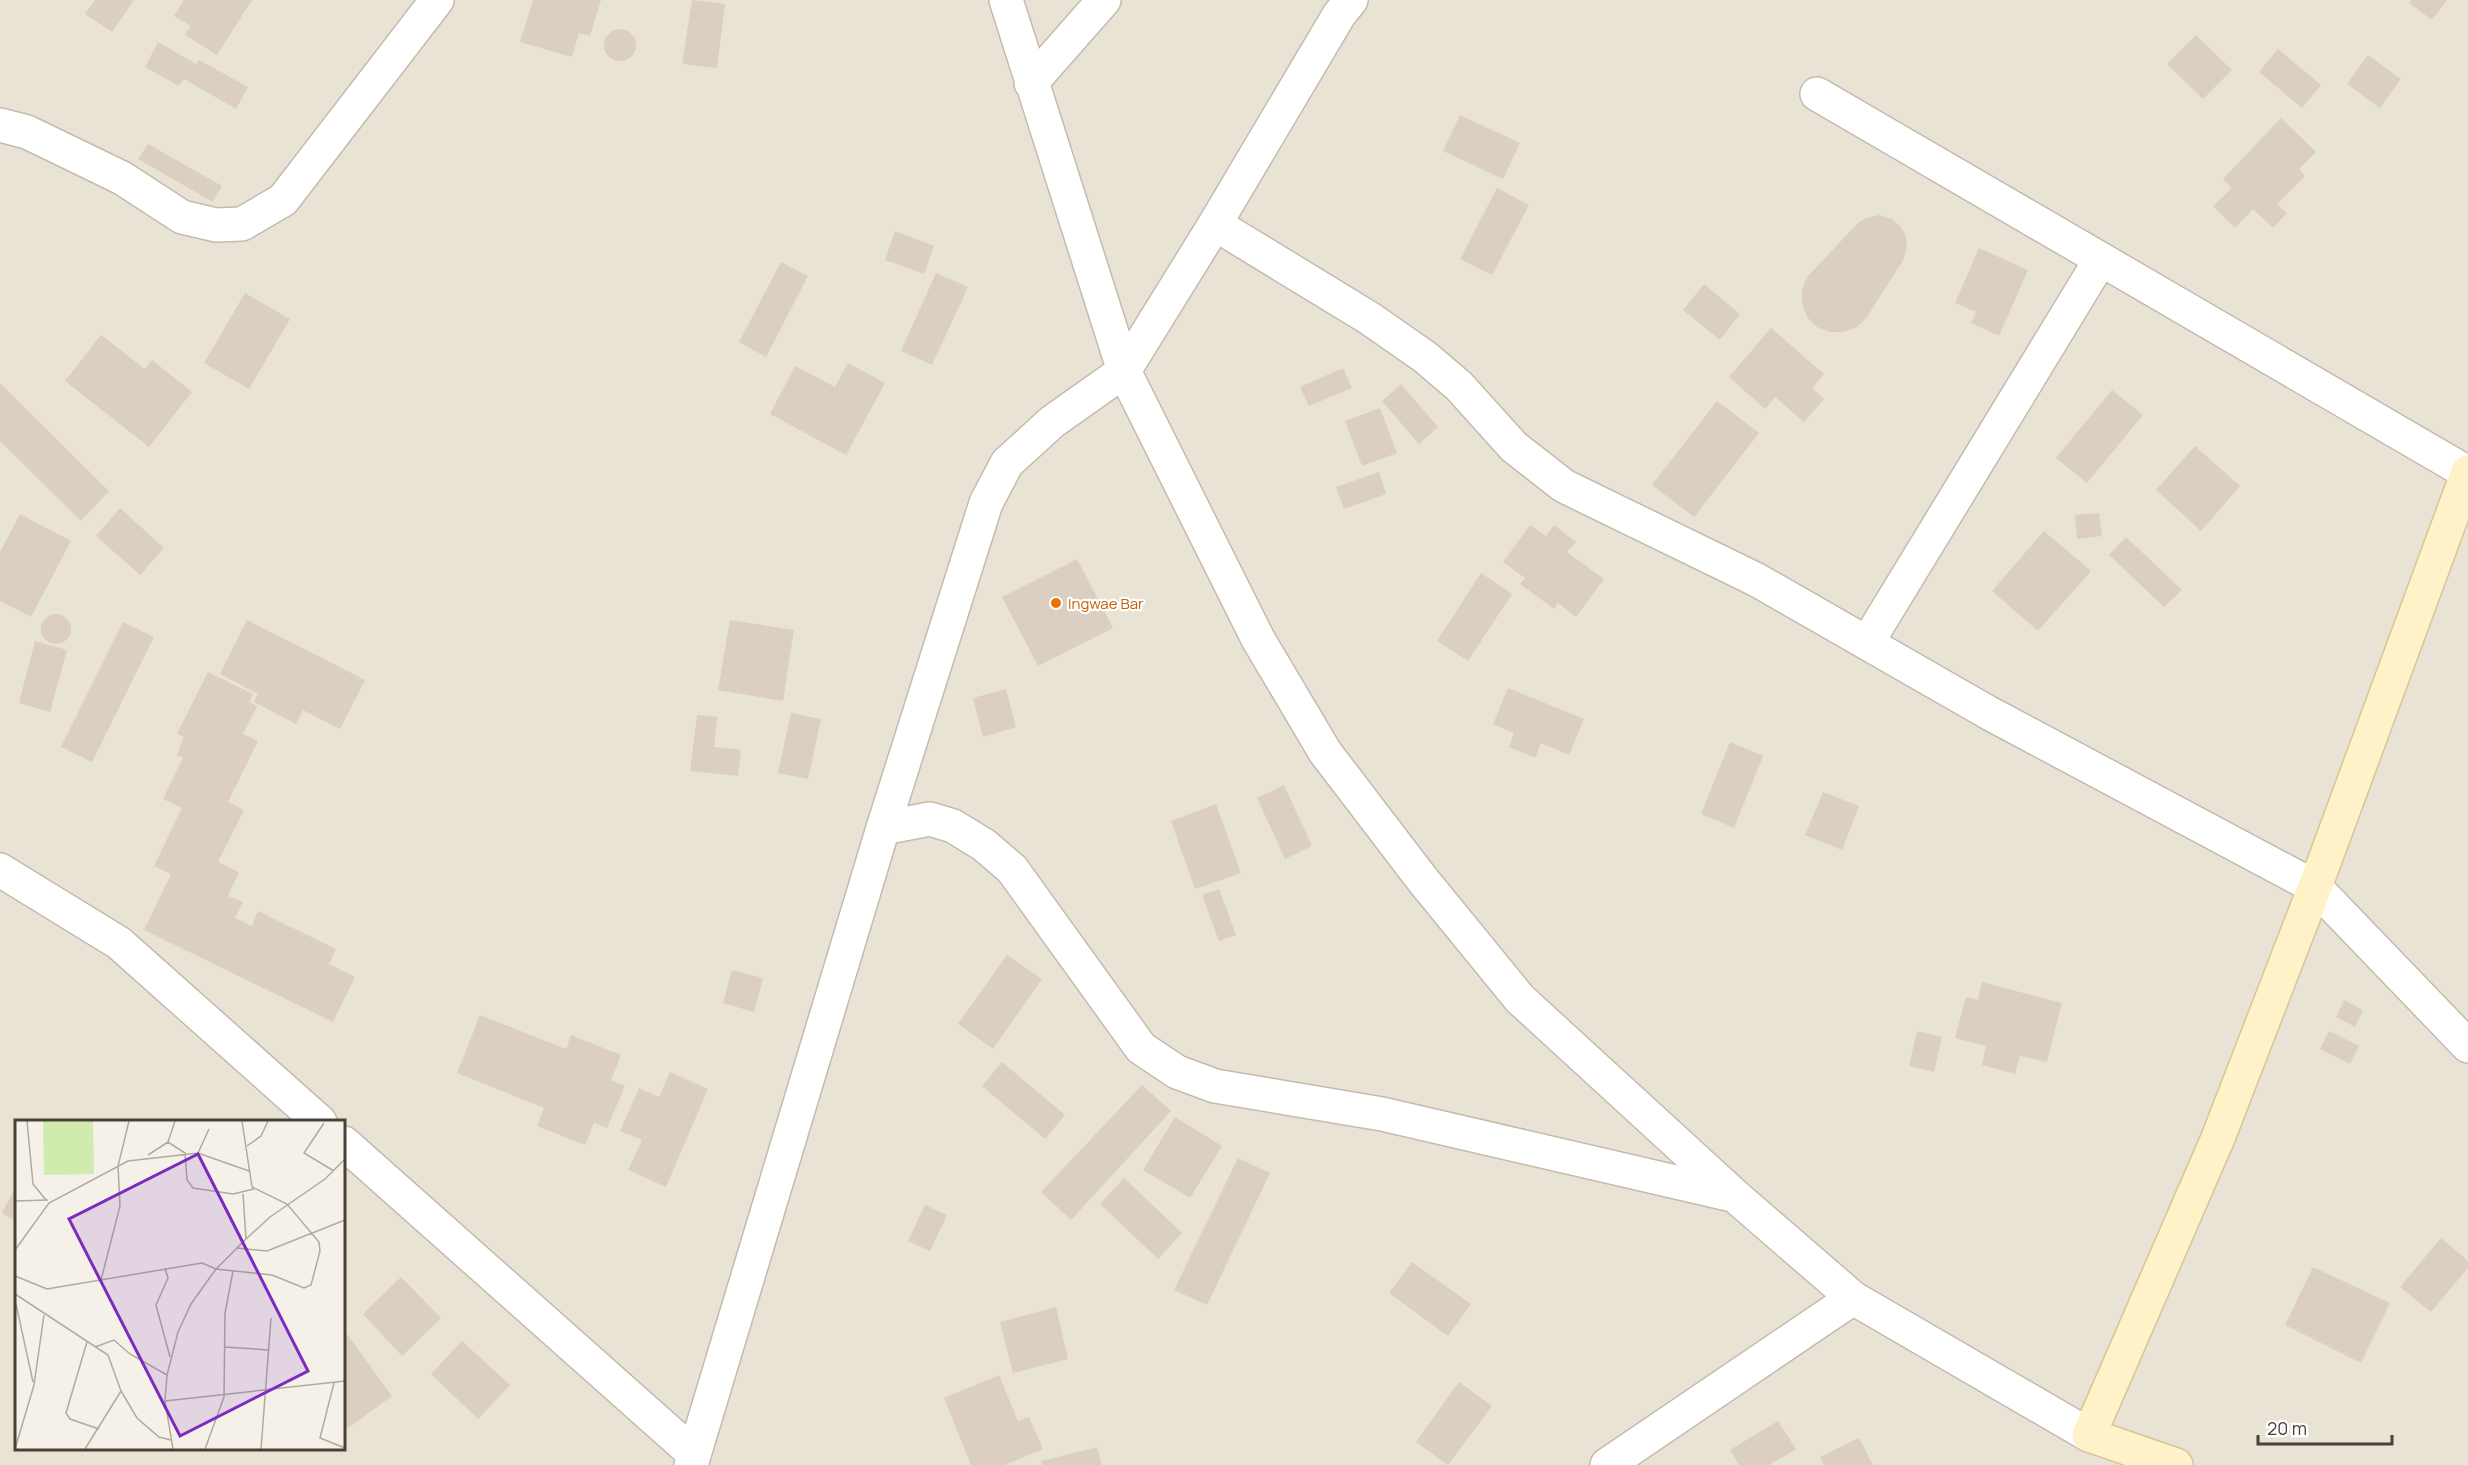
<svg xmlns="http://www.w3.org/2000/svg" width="2468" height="1465" viewBox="0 0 2468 1465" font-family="Manrope,sans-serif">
  <rect width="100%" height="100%" fill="#f5f1e8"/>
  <path fill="#e9e3d6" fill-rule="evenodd" d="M 0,0 L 2468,0 L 2468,1465 L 0,1465 ZM 16,1122 L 344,1122 L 344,1448 L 16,1448 Z"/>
  <path fill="#dacfc0" d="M 95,0 L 134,0 L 112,32 L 85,14 Z
    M 184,0 L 252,0 L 217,55 L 185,35 L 191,26 L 174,16 Z
    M 533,0 L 601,0 L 590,36 L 579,33 L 572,57 L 520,42 Z
    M 692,0 L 725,4 L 717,68 L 682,64 Z
    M 2411,0 L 2447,0 L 2432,20 L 2409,3 Z
    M604 45a16 16 0 1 1 32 0a16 16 0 1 1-32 0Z
    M 2196,35 L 2232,70 L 2203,99 L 2167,64 Z
    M 158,42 L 196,64 L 199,60 L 248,87 L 236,109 L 184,79 L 179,86 L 145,67 Z
    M 2278,49 L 2321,85 L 2302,108 L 2259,72 Z
    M 2368,55 L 2401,79 L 2380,108 L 2347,84 Z
    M 1460,115 L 1520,143 L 1503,179 L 1443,151 Z
    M 2281,118 L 2316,152 L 2299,169 L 2305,176 L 2277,204 L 2287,213 L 2273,228 L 2253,209 L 2235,228 L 2213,206 L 2232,188 L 2223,179 Z
    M 148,144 L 222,186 L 213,202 L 138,159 Z
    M 1497,188 L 1529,205 L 1492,275 L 1460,259 Z
    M 1880,215 L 1892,219 L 1901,227 L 1906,237 L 1907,249 L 1903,260 L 1867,317 L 1857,327 L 1844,332 L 1830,332 L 1817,327 L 1807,317 L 1802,304 L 1802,290 L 1807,277 L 1859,222 L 1869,217 Z
    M 895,231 L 934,246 L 924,274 L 885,260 Z
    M 1979,248 L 2028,270 L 1999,336 L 1971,323 L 1976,312 L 1955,303 Z
    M 781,262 L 808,276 L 766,357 L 739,342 Z
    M 936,273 L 968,287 L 932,365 L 901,351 Z
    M 1704,284 L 1740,314 L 1720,340 L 1683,310 Z
    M 245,293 L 290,319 L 249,389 L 204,363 Z
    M 1771,328 L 1824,374 L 1812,388 L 1824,399 L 1804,422 L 1775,397 L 1765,409 L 1729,377 Z
    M 101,335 L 145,369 L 152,360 L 192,392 L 149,447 L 65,381 Z
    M 848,363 L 885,383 L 846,455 L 770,414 L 795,366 L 835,387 Z
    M 1343,368 L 1352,388 L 1309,406 L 1300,387 Z
    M 0,383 L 109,491 L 81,521 L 0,441 Z
    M 1401,384 L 1438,427 L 1419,444 L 1382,401 Z
    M 2112,390 L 2143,415 L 2087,483 L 2056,458 Z
    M 1717,401 L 1759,433 L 1694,517 L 1652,485 Z
    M 1380,408 L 1397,453 L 1362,466 L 1345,421 Z
    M 2195,446 L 2240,486 L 2201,531 L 2156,490 Z
    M 1379,472 L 1386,494 L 1344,509 L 1336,487 Z
    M 120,508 L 164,548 L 140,575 L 96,536 Z
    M 2099,513 L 2102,536 L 2077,539 L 2075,515 Z
    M 20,514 L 71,541 L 31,617 L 0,601 L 0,552 Z
    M 1530,525 L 1546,536 L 1554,525 L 1576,542 L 1567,552 L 1604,579 L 1576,617 L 1558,603 L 1554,609 L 1520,584 L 1525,578 L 1503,562 Z
    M 2044,531 L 2091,571 L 2038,631 L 1992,591 Z
    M 2126,537 L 2182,590 L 2164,607 L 2109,555 Z
    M 1077,559 L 1113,628 L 1038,666 L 1002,597 Z
    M 1481,573 L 1512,594 L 1468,661 L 1437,641 Z
    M41 629a15 15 0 1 1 30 0a15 15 0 1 1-30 0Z
    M 247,620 L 365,680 L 340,729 L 303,710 L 296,724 L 254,702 L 258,694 L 220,674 Z
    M 730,620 L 794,630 L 783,701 L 718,690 Z
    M 123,622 L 154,637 L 92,762 L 61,747 Z
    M 35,641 L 67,650 L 50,712 L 19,703 Z
    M 208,672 L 253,694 L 249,702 L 257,706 L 243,734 L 258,741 L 228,802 L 244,810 L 218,862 L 239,872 L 228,896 L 243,902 L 235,918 L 252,926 L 258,911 L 336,949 L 329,964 L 355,977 L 333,1022 L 144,930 L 171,874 L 154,866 L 182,808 L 163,799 L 183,758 L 177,755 L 184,737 L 177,734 Z
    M 1508,688 L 1584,719 L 1569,755 L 1541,743 L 1535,758 L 1509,747 L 1514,733 L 1493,724 Z
    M 1006,689 L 1016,727 L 983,737 L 973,698 Z
    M 791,713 L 821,719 L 808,779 L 778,773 Z
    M 697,715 L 717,717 L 714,747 L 741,750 L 738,776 L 690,771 Z
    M 1730,742 L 1763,756 L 1734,828 L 1701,814 Z
    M 1284,785 L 1312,846 L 1285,859 L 1257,798 Z
    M 1823,792 L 1859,806 L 1842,850 L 1805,835 Z
    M 1216,804 L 1241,873 L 1195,889 L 1171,821 Z
    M 1219,889 L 1236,935 L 1219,941 L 1202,895 Z
    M 1007,955 L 1042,979 L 993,1049 L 958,1024 Z
    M 732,970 L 763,978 L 754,1012 L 723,1003 Z
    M 1982,982 L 2062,1003 L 2047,1062 L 2020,1056 L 2015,1074 L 1982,1065 L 1986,1046 L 1955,1038 L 1966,997 L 1978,1000 Z
    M 2344,1000 L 2363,1010 L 2355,1027 L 2336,1017 Z
    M 480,1015 L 566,1049 L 571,1035 L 621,1055 L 611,1080 L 625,1086 L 607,1128 L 594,1123 L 585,1145 L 537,1126 L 544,1108 L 457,1073 Z
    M 1917,1031 L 1942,1037 L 1934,1072 L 1909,1066 Z
    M 2329,1031 L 2359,1046 L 2350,1064 L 2320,1049 Z
    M 1002,1062 L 1065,1115 L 1045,1139 L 982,1086 Z
    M 670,1072 L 708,1089 L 666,1187 L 628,1170 L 642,1140 L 620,1131 L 639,1088 L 659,1097 Z
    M 1142,1085 L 1171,1111 L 1071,1220 L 1041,1192 Z
    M 1175,1117 L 1222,1146 L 1190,1198 L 1143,1170 Z
    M 1238,1158 L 1270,1173 L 1207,1305 L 1174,1290 Z
    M 1124,1178 L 1182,1233 L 1158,1259 L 1100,1204 Z
    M 16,1186 L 16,1221 L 2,1213 Z
    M 925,1205 L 947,1215 L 930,1251 L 908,1241 Z
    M 2441,1238 L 2468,1261 L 2468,1268 L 2431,1312 L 2400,1287 Z
    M 1412,1262 L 1471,1304 L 1448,1336 L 1389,1293 Z
    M 2313,1267 L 2390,1303 L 2361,1363 L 2285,1325 Z
    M 401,1277 L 441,1318 L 402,1356 L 363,1314 Z
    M 1056,1307 L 1068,1359 L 1013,1373 L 1000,1322 Z
    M 347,1334 L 392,1396 L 344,1431 L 344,1336 Z
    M 462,1341 L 510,1385 L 478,1419 L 431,1374 Z
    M 999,1375 L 1018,1421 L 1029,1417 L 1043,1449 L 1005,1465 L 971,1465 L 944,1398 Z
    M 1459,1382 L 1492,1406 L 1448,1465 L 1416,1442 Z
    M 1778,1421 L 1796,1449 L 1769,1465 L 1739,1465 L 1730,1450 Z
    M 1859,1438 L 1873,1465 L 1824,1465 L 1820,1457 Z
    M 1097,1447 L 1102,1465 L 1042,1465 L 1041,1461 Z"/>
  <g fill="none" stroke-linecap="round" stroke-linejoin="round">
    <g stroke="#c4bbad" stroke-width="36">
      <path id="street" d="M 1006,0 L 1124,371 L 1258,639 L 1325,752 L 1422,879 L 1520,999 L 1734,1195 L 1853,1298 L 2089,1435
        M 1031,83 L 1104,0
        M 1817,94 L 2468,473
        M 0,125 L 27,132 L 122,178 L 182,217 L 216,225 L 242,224 L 283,200 L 437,0
        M 1215,224 L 1369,318 L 1425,357 L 1459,386 L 1514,447 L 1564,486 L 1757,580 L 1989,713 L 2315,887 L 2468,1046
        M 1867,643 L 2101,259
        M 883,828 L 930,819 L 953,826 L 984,845 L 1012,869 L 1141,1048 L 1177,1072 L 1215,1086 L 1382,1114 L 1732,1195
        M 0,870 L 119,943 L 320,1122
        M 344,1143 L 694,1454
        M 691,1465 L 883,828 L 986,503 L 1007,463 L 1052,422 L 1124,371 L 1215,224 L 1339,15 L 1351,0
        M 1607,1465 L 1853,1298"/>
    </g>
    <g stroke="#d7c595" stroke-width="36">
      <path id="secondary" d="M 2176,1465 L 2089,1435 L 2218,1138 L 2315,887 L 2468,472"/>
    </g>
    <use href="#street" stroke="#fff" stroke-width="33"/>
    <use href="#secondary" stroke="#fff1c8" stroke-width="33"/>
  </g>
  <circle fill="#e8710a" stroke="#fff" stroke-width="2" cx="1056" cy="603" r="6"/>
  <g text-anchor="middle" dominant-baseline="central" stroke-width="4.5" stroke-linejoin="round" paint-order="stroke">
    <g font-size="15" fill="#c56008" stroke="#fff" text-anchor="start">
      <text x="1068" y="603">Ingwae Bar</text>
    </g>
  </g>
  <g transform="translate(15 1120)">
    <rect width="330" height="330" fill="#f5f1e8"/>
    <path d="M 28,1 L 78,1 L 79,54 L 29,55 Z" fill="#d1ebaf"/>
    <path fill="none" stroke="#b0aba1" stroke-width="1.5" d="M 12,1 L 18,64 L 31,80M 309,3 L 289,33 L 319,51M 153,22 L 160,1M 232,26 L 246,16 L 253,1M 183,33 L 194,9M 133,35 L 153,22 L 170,33 L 172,60 L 178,68 L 218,74 L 239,69M 228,74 L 231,119M 0,81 L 33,80M 222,128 L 252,131 L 330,100M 0,130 L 34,83 L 113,41 L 183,33 L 234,51M 150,148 L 153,158 L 141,185 L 155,237M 0,156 L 32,169 L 187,143 L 201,149 L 257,155 L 289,168 L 296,165 L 305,131 L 304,122 L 272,84 L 237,67 L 227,1M 86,160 L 105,86 L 103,46 L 114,1M 0,174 L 93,235 L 106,271 L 122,298 L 144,317 L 156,320M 1,184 L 18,262M 72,222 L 51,293 L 55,299 L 84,309M 80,227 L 99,220 L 115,234 L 152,255M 210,227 L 254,230M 319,263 L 305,318 L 330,328M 150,281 L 330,261M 0,329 L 19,265 L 29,195M 70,329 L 106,271M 158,329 L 150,281 L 152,255 L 163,212 L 176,184 L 201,149 L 231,119 L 255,97 L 310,59 L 330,39M 190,329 L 209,277 L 210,193 L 218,151M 246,329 L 256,198"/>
    <path fill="#7b2cbf" fill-opacity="0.15" stroke="#7b2cbf" stroke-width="3" d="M 183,34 L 293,251 L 165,316 L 54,99 Z"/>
    <rect width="330" height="330" fill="none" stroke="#494136" stroke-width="3"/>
  </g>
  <path d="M2258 1435v9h134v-9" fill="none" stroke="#494136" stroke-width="3"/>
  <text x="2267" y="1435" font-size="18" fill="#494136" stroke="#ffffff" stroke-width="4.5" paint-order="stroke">20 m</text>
</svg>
